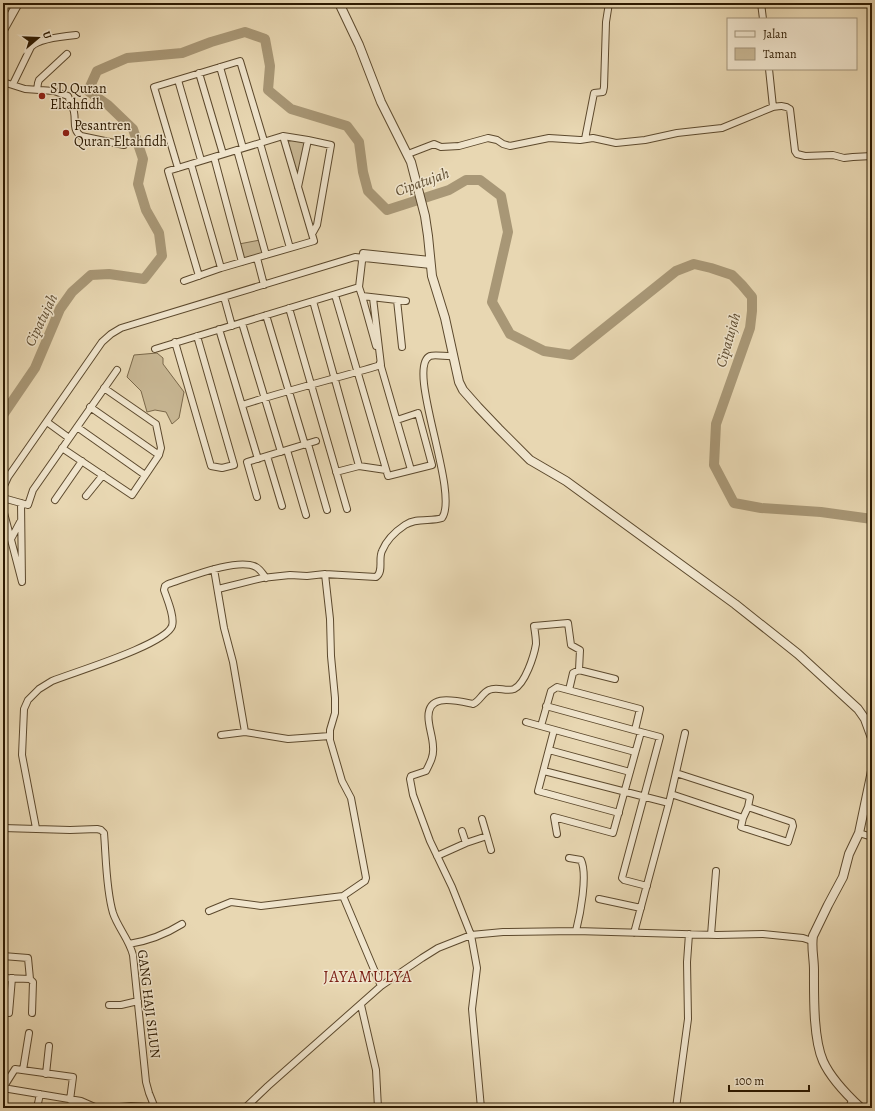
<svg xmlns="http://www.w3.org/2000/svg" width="875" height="1111" viewBox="0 0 875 1111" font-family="Alegreya,serif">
  <rect width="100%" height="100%" fill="#e8d7b2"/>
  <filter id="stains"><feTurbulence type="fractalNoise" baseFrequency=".005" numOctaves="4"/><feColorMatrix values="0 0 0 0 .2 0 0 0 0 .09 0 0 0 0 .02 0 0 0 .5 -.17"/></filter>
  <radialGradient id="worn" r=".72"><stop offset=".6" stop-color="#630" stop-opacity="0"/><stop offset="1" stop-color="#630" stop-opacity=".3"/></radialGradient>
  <path fill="#c8b794" stroke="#7a684a" d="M 284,137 L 307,141 L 298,184 Z
    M 260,240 L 265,254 L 243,260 L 239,244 Z
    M 157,353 L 163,358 L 163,364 L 184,392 L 179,418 L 172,424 L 166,412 L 155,410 L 147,412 L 141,391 L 127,377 L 134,355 Z"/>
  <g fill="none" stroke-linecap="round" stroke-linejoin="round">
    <path stroke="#a89776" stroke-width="10" d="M 3,415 L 35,368 L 60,309 L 72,292 L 91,275 L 109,274 L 144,279 L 162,256 L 159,233 L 146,210 L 138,184 L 143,159 L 133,129 L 108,105 L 88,91 L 97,71 L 127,58 L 182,53 L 211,42 L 245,32 L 265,39 L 270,66 L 268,90 L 291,109 L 347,126 L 359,142 L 363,172 L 368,191 L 387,210 L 449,190 L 466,180 L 480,180 L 501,196 L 508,232 L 492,302 L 510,334 L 544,351 L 571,355 L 676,271 L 694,264 L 711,268 L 732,275 L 742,285 L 752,297 L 752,311 L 750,328 L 716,424 L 714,465 L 734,503 L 761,508 L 821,512 L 872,519"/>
    <g stroke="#5c492d" stroke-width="8">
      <path id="minor" d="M 761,3 L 763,19
        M 220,67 L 243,148
        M 769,69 L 773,107 C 780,106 785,105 790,109 L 795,151 L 797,154 L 805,156 L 833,155 L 844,158 L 853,157 L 872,156
        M 199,73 L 223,154
        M 178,80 L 201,160
        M 3,82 L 25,89 L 54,91 L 68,96 C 70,101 73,107 74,112 C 76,121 72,130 81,136 L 124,145
        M 13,84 L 31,47 C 38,39 65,36 76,35
        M 37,90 L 38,83 L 39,80 L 67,54
        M 585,139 L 594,93 L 603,92 L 604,87 L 606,22 L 609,3
        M 260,143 L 290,248
        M 237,150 L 266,255
        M 408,154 L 434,144 L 441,147 L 459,146 L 488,138 L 497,140 L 503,144 L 510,146 L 549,138 L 580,140 L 593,138 L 616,143 L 645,140 L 677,133 L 722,128 L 773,107
        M 214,157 L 242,262
        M 191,164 L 221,268
        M 178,168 L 154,87 L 240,61 L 264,141
        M 298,187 L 308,140
        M 257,258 L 264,285
        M 199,276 L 168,171 L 283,136 L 308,140 L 331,145 L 317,225 L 312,234
        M 184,281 L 221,268 L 314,241 L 283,136
        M 335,295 L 388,476 L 432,465 L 418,413 L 397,420
        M 362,296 L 376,346
        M 224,297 L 232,326
        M 397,300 L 402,347
        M 313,301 L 359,466
        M 406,301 L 362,296 L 359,287 L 363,253 L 430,260
        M 289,308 L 347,509
        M 266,315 L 305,445
        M 242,323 L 281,452
        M 219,329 L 258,459
        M 175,342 L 211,466 L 222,468 L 234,465 L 197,336
        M 155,349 L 359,287
        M 380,363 L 411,470
        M 242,405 C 288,390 334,379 381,365 L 373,298
        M 90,407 L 159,455
        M 47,422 L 69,438
        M 77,427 L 145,475
        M 308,444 L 327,510
        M 62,448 L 132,495 L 159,455 L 161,448 L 156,424 L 104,388
        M 287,450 L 306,515
        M 267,456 L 282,506
        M 336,472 L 359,466 L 386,470
        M 3,488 L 8,477 L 102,342 L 111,334 L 121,328 L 355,257 L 431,265
        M 86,496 L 103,475
        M 257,497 L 247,462 L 316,441
        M 3,498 L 28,505 L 33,490 L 117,370
        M 55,500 L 82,461
        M 3,509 L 22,582 L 21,503
        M 11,539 L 20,522
        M 214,569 L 224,628 L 233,662 L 245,732
        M 218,589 L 262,578 L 290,575 L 307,576 L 325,574 L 376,577 C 384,572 378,559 382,551 C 386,541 396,531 405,525 C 417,517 431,522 442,518 C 460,493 405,367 430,356 C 435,354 448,357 454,356
        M 569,690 L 573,673 L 579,670 L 615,679
        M 546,706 L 641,732 L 613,833 L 554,817 L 557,834
        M 526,722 L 635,752
        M 541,726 L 551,691 L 557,687 L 640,709 L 635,730
        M 554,730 L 538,791 L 619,813
        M 641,732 L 660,737 L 622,878 L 624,880 L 647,886
        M 221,735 L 245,732 L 288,739 L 330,736
        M 549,750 L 630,772
        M 544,771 L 669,803
        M 676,773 L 750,797 L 748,807 L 792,822 L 793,826 L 788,842 L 741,827 L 743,818 L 748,807
        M 671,794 L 743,818
        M 3,828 L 70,830 L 97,829 L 101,830 L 104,833 C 106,857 106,890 113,913 C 118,928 129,939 133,955 L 146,1082 L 149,1093 L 155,1108
        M 36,828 L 22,755 L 24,709 L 28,700 L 39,689 L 52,681 C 74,672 165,645 172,626 C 175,617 167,599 164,590 L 165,586 L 168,584 C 187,578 238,557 256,567 C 260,569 263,574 266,578
        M 462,831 L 466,843
        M 859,833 L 872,837
        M 487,836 L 491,850
        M 437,856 L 466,843 L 487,836 L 482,819
        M 569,858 L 581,860 C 588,875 580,915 576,931
        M 343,896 L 381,986
        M 599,899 L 641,908
        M 209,911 L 231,902 L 261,906 L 343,896 L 365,881 L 366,878 L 351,798 L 342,781 L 330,740 L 330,730 L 335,713 L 335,698 L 331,656 L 330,619 L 325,574
        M 634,933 L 669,803 L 685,733
        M 711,935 L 716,871
        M 129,944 C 148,941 166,934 182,924
        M 3,956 L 28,958 L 30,979 L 33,982 L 32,1013
        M 3,978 L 30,979
        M 109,1005 L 121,1005 L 138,1001
        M 361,1005 L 376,1070 L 378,1108
        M 9,1013 L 12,978
        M 23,1070 L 29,1033
        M 46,1074 L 49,1046
        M 3,1088 L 15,1069 L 73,1077 L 70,1100
        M 3,1088 L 81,1101 L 97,1108
        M 37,1108 L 40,1094
        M 108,1108 L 131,1106 L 155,1107
        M 245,1108 L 268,1086 L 381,986 L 422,958 L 438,948 L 471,935 L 503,932 L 576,931 L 717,935 L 763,934 L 803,938 L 812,941
        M 481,1108 L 472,1009 L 477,968 L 471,935 L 452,887 L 430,841 L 413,795 L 410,779 L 411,776 L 426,771 C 430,763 434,756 433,747 C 433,739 430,731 429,723 C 424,692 454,700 473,704 C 480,701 482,693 489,690 C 497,686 506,692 514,689 C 525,684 534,656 536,644 C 536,638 535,632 534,626 L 568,623 L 571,645 L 580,650 L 579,670
        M 676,1108 L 688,1019 L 687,962 L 689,934
        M 849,1108 L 852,1100"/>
    </g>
    <g stroke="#5c492d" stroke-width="10">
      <path id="tertiary" d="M 339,3 L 359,45 L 381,102 L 411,162 L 425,216 L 428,236 L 432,276 L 445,318 L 459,382 L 463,390 L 478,407 L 499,429 L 530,460 L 566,481 L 735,604 L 798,654 L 858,709 L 865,719 L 872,738
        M 3,30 L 18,3
        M 861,1108 C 847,1095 831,1079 823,1061 C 813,1038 814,995 814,970 C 814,958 811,947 813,936 L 828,905 L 843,877 L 849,854 L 859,833 L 872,771"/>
    </g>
    <use href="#minor" stroke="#f0e5cd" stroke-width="6"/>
    <use href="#tertiary" stroke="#f0e5cd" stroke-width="8"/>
  </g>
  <g fill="#8f2418" stroke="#f0e5cd" stroke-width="1.5">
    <circle cx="42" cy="96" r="4"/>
    <circle cx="66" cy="133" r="4"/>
  </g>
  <g text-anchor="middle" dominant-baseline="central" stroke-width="3" stroke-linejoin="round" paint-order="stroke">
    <g font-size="14" fill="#2d1a01" stroke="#f0e5cd" text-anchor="start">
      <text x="50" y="88">SD Quran<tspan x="50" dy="16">Eltahfidh</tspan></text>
      <text x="74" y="125">Pesantren<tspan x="74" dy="16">Quran Eltahfidh</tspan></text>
    </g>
    <g font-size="14" fill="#2d1a01" stroke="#f0e5cd">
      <text transform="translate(149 1004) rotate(83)">GANG HAJI SILUN</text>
    </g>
    <g font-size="15" font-style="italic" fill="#5e4c30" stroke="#f0e5cd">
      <text transform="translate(422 182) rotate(-20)">Cipatujah</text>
      <text transform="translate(41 320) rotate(-64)">Cipatujah</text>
      <text transform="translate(728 340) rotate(-74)">Cipatujah</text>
    </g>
    <g font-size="16" letter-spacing="1" fill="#7a1f14" stroke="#f0e5cd">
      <text x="368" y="977">JAYAMULYA</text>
    </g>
  </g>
  <rect width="875" height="1111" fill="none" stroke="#e8d7b2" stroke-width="16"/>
  <rect x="4" y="4" width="867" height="1103" fill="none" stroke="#2d1a01" stroke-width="2"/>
  <rect x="8" y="8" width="859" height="1095" fill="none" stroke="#2d1a01"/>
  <rect x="727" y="18" width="130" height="52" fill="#f0e5cd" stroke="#a2947b"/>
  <rect x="735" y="31" width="20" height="6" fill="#f0e5cd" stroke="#a2947b"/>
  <text x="763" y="38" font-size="12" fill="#2d1a01">Jalan</text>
  <rect x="735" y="48" width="20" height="12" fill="#c8b794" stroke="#a2947b"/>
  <text x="763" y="58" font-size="12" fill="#2d1a01">Taman</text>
  <g transform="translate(38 38) rotate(71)" stroke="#f0e5cd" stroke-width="3" paint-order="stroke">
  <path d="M0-3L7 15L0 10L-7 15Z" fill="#2d1a01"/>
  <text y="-6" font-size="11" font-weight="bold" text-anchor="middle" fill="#2d1a01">U</text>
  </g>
  <path d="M729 1085v6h80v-6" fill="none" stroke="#2d1a01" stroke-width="2"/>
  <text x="735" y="1085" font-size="12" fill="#2d1a01" stroke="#f0e5cd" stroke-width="3" paint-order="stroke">100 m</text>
  <rect width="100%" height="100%" filter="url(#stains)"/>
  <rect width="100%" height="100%" fill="url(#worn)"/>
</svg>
